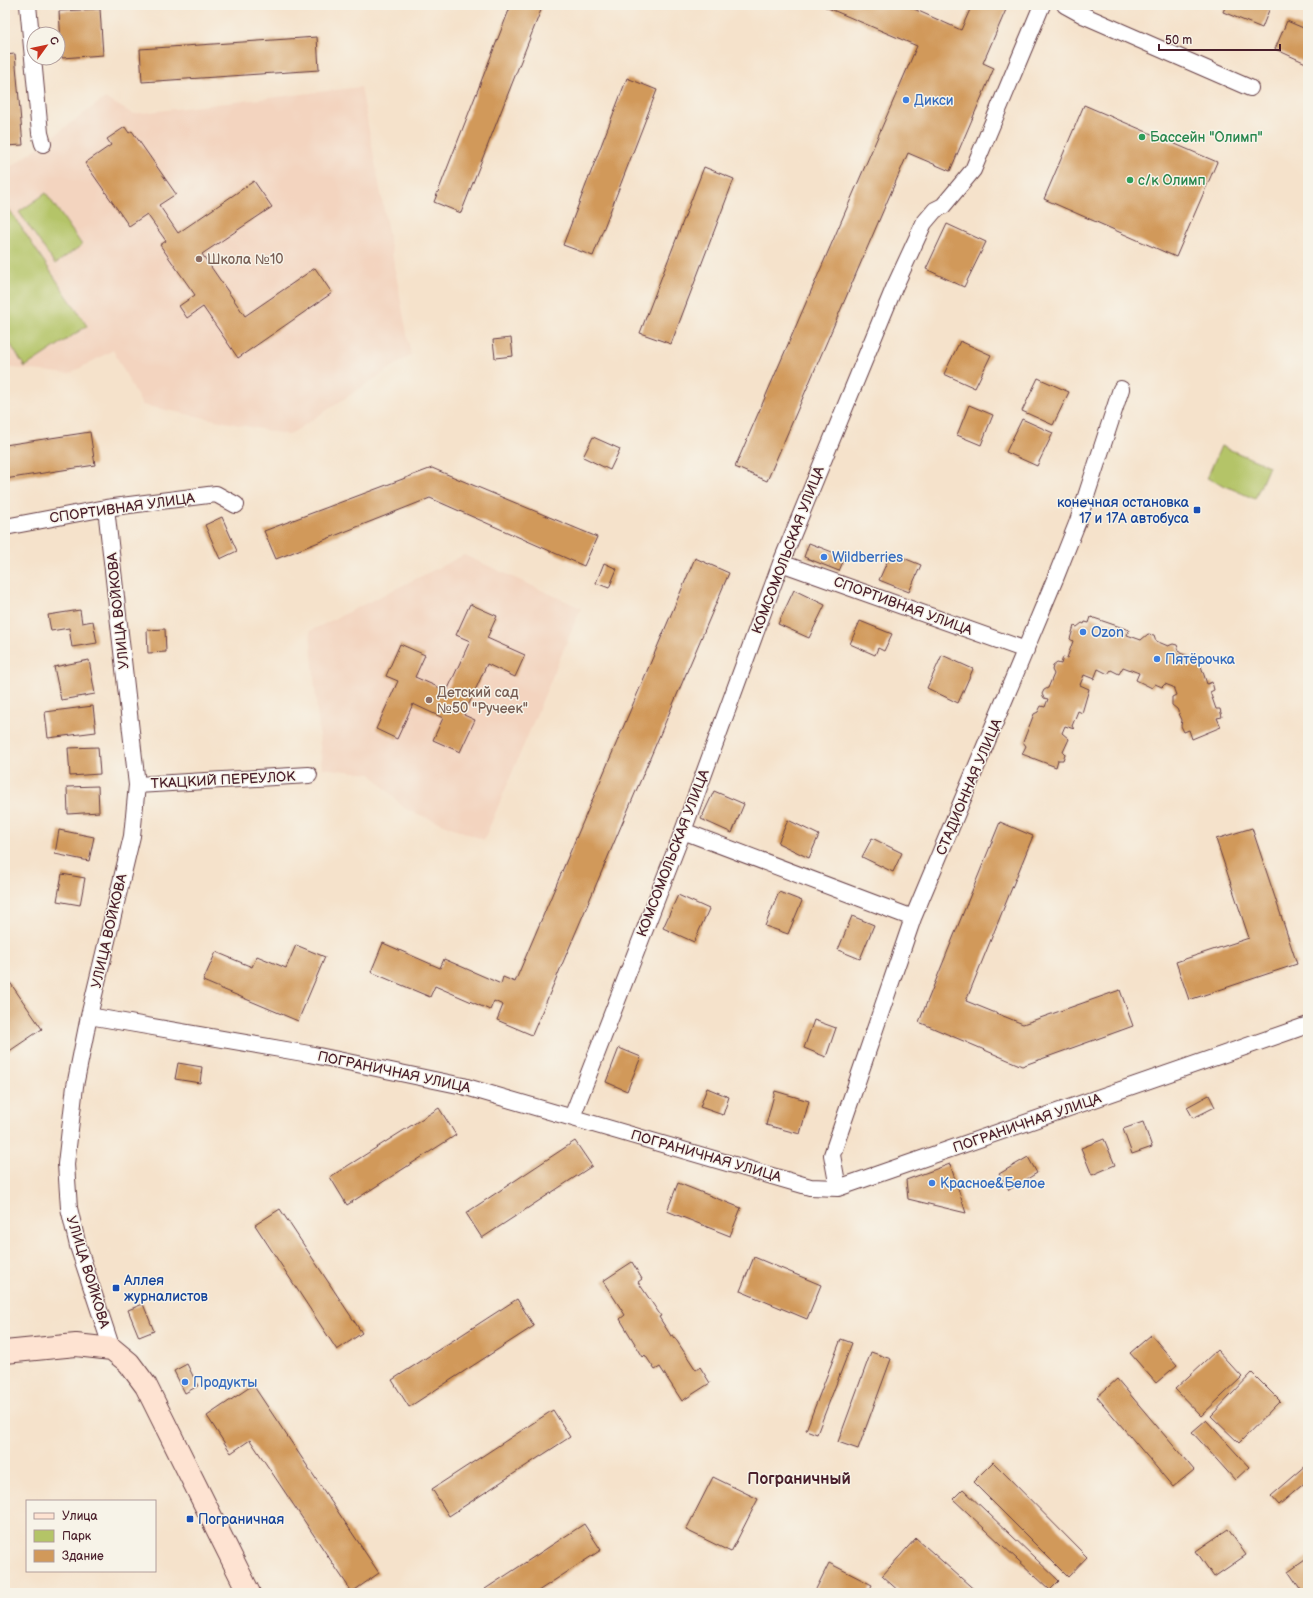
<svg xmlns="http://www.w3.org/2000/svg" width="1313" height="1598" viewBox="0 0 1313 1598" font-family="'Balsamiq Sans',sans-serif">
  <rect width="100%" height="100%" fill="#f7f3e8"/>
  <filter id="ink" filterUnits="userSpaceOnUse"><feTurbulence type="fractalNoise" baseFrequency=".025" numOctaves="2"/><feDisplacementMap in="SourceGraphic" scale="8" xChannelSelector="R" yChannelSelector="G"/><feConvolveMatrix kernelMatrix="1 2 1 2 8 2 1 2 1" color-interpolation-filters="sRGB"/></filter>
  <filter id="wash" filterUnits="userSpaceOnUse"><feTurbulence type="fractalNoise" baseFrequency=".012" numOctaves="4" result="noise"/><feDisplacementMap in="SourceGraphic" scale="16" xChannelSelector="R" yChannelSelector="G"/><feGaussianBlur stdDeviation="0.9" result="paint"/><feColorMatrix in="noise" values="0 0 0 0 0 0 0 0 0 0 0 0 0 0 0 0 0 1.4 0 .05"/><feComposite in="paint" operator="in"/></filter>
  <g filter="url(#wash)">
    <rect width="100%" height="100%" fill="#f5e2cb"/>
    <path fill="#f3d4bf" d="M 361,87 L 411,355 L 289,435 L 142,405 L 113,350 L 69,374 L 5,367 L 5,168 L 14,165 L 105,98 L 133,114 Z
      M 464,555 L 581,608 L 484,840 L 405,809 L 371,774 L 322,768 L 310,631 Z"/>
    <path fill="#b4c467" stroke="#7f7249" d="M 46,193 L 82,245 L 55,264 L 19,212 Z
      M 5,203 L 87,326 L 25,367 L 5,336 Z
      M 1221,446 L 1269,466 L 1255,499 L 1207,478 Z"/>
    <g id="blocks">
      <path fill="#d1995a" d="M 511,5 L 543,5 L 461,213 L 434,202 Z
        M 821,5 L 905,5 L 961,30 L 972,5 L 1008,5 L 983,63 L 994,68 L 950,171 L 908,153 L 767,481 L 735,467 L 917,46 Z
        M 1226,5 L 1271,5 L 1262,28 L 1223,12 Z
        M 100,9 L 103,55 L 62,58 L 59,11 Z
        M 1287,21 L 1308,30 L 1308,64 L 1275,49 Z
        M 317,37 L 319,70 L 142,82 L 140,49 Z
        M 15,54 L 23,145 L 5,146 L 5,55 Z
        M 627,78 L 657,90 L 593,256 L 563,245 Z
        M 1084,105 L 1217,162 L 1176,257 L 1044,199 Z
        M 125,127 L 129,133 L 132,131 L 176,194 L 159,205 L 178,233 L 254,181 L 272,207 L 202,254 L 245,316 L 315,268 L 332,293 L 238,358 L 203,307 L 187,318 L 179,306 L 195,295 L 160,245 L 166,241 L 147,214 L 129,226 L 85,163 L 111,145 L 107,139 Z
        M 704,167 L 734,179 L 671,344 L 640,333 Z
        M 947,224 L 986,242 L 964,287 L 926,269 Z
        M 511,338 L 513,356 L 495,358 L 493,340 Z
        M 960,341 L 991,355 L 975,388 L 944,374 Z
        M 1038,378 L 1069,392 L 1053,425 L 1022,411 Z
        M 969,405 L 993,415 L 981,445 L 957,435 Z
        M 1022,419 L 1053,433 L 1037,466 L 1006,452 Z
        M 90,432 L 95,465 L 5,479 L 5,445 Z
        M 593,437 L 620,449 L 610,470 L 583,457 Z
        M 432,468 L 597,537 L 584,566 L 430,498 L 276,559 L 264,531 Z
        M 222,517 L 237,551 L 220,559 L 205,525 Z
        M 809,543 L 845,557 L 839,571 L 804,557 Z
        M 891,553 L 921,565 L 909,592 L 879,580 Z
        M 695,558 L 729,573 L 532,1035 L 497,1020 L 503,1005 L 494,1001 L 490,1010 L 435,986 L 430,997 L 371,972 L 383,943 L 440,968 L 444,959 L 501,984 L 503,977 L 515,982 Z
        M 604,563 L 617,569 L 609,588 L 596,583 Z
        M 794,590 L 825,605 L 809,638 L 778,624 Z
        M 470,604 L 497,616 L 487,638 L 525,655 L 515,677 L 487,664 L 464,715 L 475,720 L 460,752 L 433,740 L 443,718 L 413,704 L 397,739 L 376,729 L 398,681 L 386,676 L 400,644 L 425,655 L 415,677 L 447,691 L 470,641 L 456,635 Z
        M 80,610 L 82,623 L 93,621 L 97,643 L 72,647 L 69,628 L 51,631 L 48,615 Z
        M 1091,617 L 1129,630 L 1127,635 L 1141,640 L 1148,634 L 1154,635 L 1156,641 L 1168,646 L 1173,644 L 1177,645 L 1180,653 L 1199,660 L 1207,684 L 1212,682 L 1214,690 L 1210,692 L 1216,709 L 1220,709 L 1222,717 L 1217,718 L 1221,727 L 1192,739 L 1189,730 L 1184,732 L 1181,726 L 1182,720 L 1177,709 L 1172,705 L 1172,697 L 1176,695 L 1173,687 L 1165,684 L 1162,687 L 1155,684 L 1152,688 L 1136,680 L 1139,673 L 1123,667 L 1119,674 L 1111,670 L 1108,674 L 1098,669 L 1094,679 L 1084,675 L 1080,685 L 1089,689 L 1082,713 L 1078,711 L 1072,726 L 1074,729 L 1065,726 L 1062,733 L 1069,739 L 1063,752 L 1065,754 L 1063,760 L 1058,760 L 1056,767 L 1022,754 L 1026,746 L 1023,742 L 1034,714 L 1038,712 L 1041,706 L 1045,707 L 1048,699 L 1044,698 L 1042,694 L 1044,690 L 1048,688 L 1054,674 L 1052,670 L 1053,666 L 1057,663 L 1061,664 L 1063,657 L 1067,658 L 1073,641 L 1070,639 L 1074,626 L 1077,627 L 1082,623 L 1084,624 L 1085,622 L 1089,623 Z
        M 860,621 L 892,634 L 884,651 L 878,648 L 875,655 L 850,644 Z
        M 165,629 L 166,652 L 148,653 L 147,630 Z
        M 942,655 L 973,669 L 958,703 L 927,688 Z
        M 89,660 L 95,694 L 61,700 L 54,667 Z
        M 93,706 L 96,732 L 48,738 L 45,712 Z
        M 98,747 L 100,774 L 70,776 L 68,748 Z
        M 98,786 L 99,812 L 68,814 L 67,787 Z
        M 714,791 L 744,804 L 732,833 L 701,819 Z
        M 788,820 L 819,835 L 809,858 L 778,843 Z
        M 1000,822 L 1033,836 L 966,1001 L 1023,1024 L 1120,990 L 1133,1026 L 1022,1066 L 919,1022 Z
        M 1252,828 L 1297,964 L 1189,1000 L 1176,962 L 1249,938 L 1216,839 Z
        M 59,830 L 94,837 L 89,861 L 55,854 Z
        M 872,838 L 902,853 L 893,872 L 862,857 Z
        M 62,874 L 85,878 L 80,905 L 57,901 Z
        M 779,892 L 802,901 L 788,934 L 765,926 Z
        M 678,895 L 709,909 L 694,942 L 663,928 Z
        M 852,916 L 874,925 L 860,959 L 838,950 Z
        M 296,945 L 325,957 L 298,1021 L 203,981 L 216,952 L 252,967 L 257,956 L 286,968 Z
        M 9,981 L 42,1029 L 5,1054 L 5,984 Z
        M 814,1020 L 836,1028 L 826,1057 L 804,1048 Z
        M 619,1048 L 641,1057 L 627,1091 L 606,1082 Z
        M 178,1063 L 202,1067 L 200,1083 L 175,1079 Z
        M 707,1088 L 729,1097 L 723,1115 L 700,1107 Z
        M 775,1091 L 809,1101 L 800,1134 L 766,1125 Z
        M 1209,1095 L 1215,1107 L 1193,1118 L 1187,1107 Z
        M 439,1108 L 456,1135 L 347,1205 L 330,1177 Z
        M 1143,1122 L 1152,1147 L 1132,1154 L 1123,1129 Z
        M 1104,1139 L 1115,1165 L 1092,1175 L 1081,1148 Z
        M 575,1141 L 592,1166 L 482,1238 L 466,1213 Z
        M 1028,1157 L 1037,1173 L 1009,1190 L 999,1174 Z
        M 950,1164 L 966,1213 L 908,1199 L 906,1180 Z
        M 678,1183 L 741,1208 L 730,1236 L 667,1211 Z
        M 280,1209 L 362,1333 L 337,1350 L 255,1225 Z
        M 754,1257 L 821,1285 L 807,1319 L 740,1291 Z
        M 632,1262 L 642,1279 L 638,1282 L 661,1316 L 659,1317 L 671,1336 L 673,1335 L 696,1370 L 700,1367 L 710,1383 L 682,1401 L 660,1367 L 655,1370 L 645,1355 L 643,1357 L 620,1319 L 625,1315 L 603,1281 Z
        M 517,1299 L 534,1326 L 409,1407 L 392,1380 Z
        M 143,1304 L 154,1331 L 139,1337 L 128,1310 Z
        M 1151,1335 L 1177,1365 L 1156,1383 L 1130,1353 Z
        M 841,1339 L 852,1343 L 817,1434 L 806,1430 Z
        M 1217,1350 L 1242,1377 L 1201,1416 L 1175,1389 Z
        M 871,1352 L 891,1359 L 858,1449 L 838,1442 Z
        M 187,1364 L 198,1386 L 185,1393 L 174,1371 Z
        M 1252,1373 L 1280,1401 L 1239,1443 L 1211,1416 Z
        M 1117,1379 L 1194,1470 L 1173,1487 L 1097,1397 Z
        M 253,1385 L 379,1573 L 352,1592 L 250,1440 L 231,1453 L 207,1416 Z
        M 553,1410 L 570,1437 L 449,1516 L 432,1489 Z
        M 1206,1420 L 1249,1467 L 1235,1480 L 1192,1432 Z
        M 993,1462 L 1087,1557 L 1068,1577 L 973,1482 Z
        M 1308,1464 L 1308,1480 L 1279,1505 L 1271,1496 Z
        M 713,1477 L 758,1499 L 731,1552 L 686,1530 Z
        M 963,1489 L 1059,1581 L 1050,1590 L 953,1499 Z
        M 584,1524 L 601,1550 L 535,1593 L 479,1593 Z
        M 1228,1529 L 1246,1555 L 1214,1577 L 1196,1551 Z
        M 916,1538 L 978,1593 L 901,1593 L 882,1576 Z
        M 1308,1557 L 1308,1593 L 1303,1593 L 1288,1571 Z
        M 829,1563 L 872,1585 L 868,1593 L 814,1593 Z"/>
    </g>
  </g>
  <g filter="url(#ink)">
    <use href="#blocks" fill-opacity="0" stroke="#643c43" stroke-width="1"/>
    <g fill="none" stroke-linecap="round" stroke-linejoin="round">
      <g stroke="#643c43" stroke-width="18">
        <path id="minor" d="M 28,5 L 40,133 L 43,144
          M 1065,5 L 1085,16 L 1250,88
          M 106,508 L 137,785 L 132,836 L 89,1016 L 75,1086 L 66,1164 L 69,1208 L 78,1246 L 112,1349
          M 5,527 L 106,508 L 216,494 L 236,505
          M 781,563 L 1026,650
          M 137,785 L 309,775
          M 683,831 L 913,918
          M 89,1016 L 309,1054 L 463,1086 L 810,1187 L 838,1188 L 1308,1025
          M 572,1117 L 683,831 L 781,563 L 894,288 L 924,223 L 935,210 L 943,206 L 973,170 L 1042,5
          M 838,1188 L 832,1155 L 913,918 L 1055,579 L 1078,521 L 1121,389"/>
      </g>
      <g stroke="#643c43" stroke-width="24">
        <path id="secondary" d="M 5,1352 L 76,1345 L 112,1349 L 129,1363 L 146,1386 L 249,1593"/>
      </g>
      <use href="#minor" stroke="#fff" stroke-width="16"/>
      <use href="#secondary" stroke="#fee3d2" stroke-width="22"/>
    </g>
  </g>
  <g fill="#3f7fe0" stroke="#f7f3e8" stroke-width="1.5">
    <circle cx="906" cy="100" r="4"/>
    <circle cx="824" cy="557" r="4"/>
    <circle cx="1083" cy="632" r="4"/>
    <circle cx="1157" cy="659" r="4"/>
    <circle cx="932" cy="1183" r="4"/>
    <circle cx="185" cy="1382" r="4"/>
  </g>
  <g fill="#2e9e5b" stroke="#f7f3e8" stroke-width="1.5">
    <circle cx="1142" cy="137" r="4"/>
    <circle cx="1130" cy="180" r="4"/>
  </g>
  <g fill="#8d6e63" stroke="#f7f3e8" stroke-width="1.5">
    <circle cx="199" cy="259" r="4"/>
    <circle cx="429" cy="700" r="4"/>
  </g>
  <g fill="#1a4fb4" stroke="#f7f3e8" stroke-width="1.5">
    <rect x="1193" y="506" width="8" height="8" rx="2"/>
    <rect x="112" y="1284" width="8" height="8" rx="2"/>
    <rect x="186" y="1515" width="8" height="8" rx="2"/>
  </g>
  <g text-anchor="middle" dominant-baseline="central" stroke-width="3" stroke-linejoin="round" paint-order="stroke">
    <g font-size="14" fill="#366cbe" stroke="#f7f3e8" text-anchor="start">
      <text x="914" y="100">Дикси</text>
      <text x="832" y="557">Wildberries</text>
      <text x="1091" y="632">Ozon</text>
      <text x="1165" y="659">Пятёрочка</text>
      <text x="940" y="1183">Красное&amp;Белое</text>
      <text x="193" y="1382">Продукты</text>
    </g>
    <g font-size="14" fill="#27864d" stroke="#f7f3e8" text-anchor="start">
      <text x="1150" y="137">Бассейн "Олимп"</text>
      <text x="1138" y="180">с/к Олимп</text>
    </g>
    <g font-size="14" fill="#785e54" stroke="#f7f3e8" text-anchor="start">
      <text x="207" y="259">Школа №10</text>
      <text x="437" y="692">Детский сад<tspan x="437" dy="16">№50 "Ручеек"</tspan></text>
    </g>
    <g font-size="14" fill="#164399" stroke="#f7f3e8" text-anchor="start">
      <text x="1189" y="502" text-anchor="end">конечная остановка<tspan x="1189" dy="16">17 и 17А автобуса</tspan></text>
      <text x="124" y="1280">Аллея<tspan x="124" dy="16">журналистов</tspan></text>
      <text x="198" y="1519">Пограничная</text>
    </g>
    <g font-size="14" fill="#4a1f2b" stroke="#f7f3e8">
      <text transform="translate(122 508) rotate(-8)">СПОРТИВНАЯ УЛИЦА</text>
      <text transform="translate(788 550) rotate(-69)">КОМСОМОЛЬСКАЯ УЛИЦА</text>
      <text transform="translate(903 606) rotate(20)">СПОРТИВНАЯ УЛИЦА</text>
      <text transform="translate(118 611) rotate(-96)">УЛИЦА ВОЙКОВА</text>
      <text transform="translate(223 780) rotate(-3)">ТКАЦКИЙ ПЕРЕУЛОК</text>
      <text transform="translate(969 787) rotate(-67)">СТАДИОННАЯ УЛИЦА</text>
      <text transform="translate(673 853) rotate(-69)">КОМСОМОЛЬСКАЯ УЛИЦА</text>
      <text transform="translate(109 931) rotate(-77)">УЛИЦА ВОЙКОВА</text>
      <text transform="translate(394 1072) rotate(12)">ПОГРАНИЧНАЯ УЛИЦА</text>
      <text transform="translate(1027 1123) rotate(-19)">ПОГРАНИЧНАЯ УЛИЦА</text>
      <text transform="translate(706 1156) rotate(16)">ПОГРАНИЧНАЯ УЛИЦА</text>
      <text transform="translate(88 1272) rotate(73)">УЛИЦА ВОЙКОВА</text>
    </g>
    <g font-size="16" font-weight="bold" fill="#4a1f2b" stroke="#f7f3e8">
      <text x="799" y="1479">Пограничный</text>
    </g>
  </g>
  <rect width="1313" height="1598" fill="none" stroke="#f7f3e8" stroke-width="20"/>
  <rect x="26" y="1500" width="130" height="72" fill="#f7f3e8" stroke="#b29e9c"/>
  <rect x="34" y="1513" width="20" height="6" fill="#fee3d2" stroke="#b29e9c"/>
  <text x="62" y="1520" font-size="12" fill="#4a1f2b">Улица</text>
  <rect x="34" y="1530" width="20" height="12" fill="#b4c467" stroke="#b29e9c"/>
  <text x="62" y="1540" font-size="12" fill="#4a1f2b">Парк</text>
  <rect x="34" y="1550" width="20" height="12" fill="#d1995a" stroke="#b29e9c"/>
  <text x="62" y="1560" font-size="12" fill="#4a1f2b">Здание</text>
  <g transform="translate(46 46) rotate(57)"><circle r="19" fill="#f7f3e8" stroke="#b29e9c"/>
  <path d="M0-3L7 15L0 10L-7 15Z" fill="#c8321e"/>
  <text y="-6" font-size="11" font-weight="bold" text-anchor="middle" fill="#4a1f2b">С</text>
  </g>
  <path d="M1159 44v6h121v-6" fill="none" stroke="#4a1f2b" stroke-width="2"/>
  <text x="1165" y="44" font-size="12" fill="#4a1f2b" stroke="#f7f3e8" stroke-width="3" paint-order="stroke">50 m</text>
</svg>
